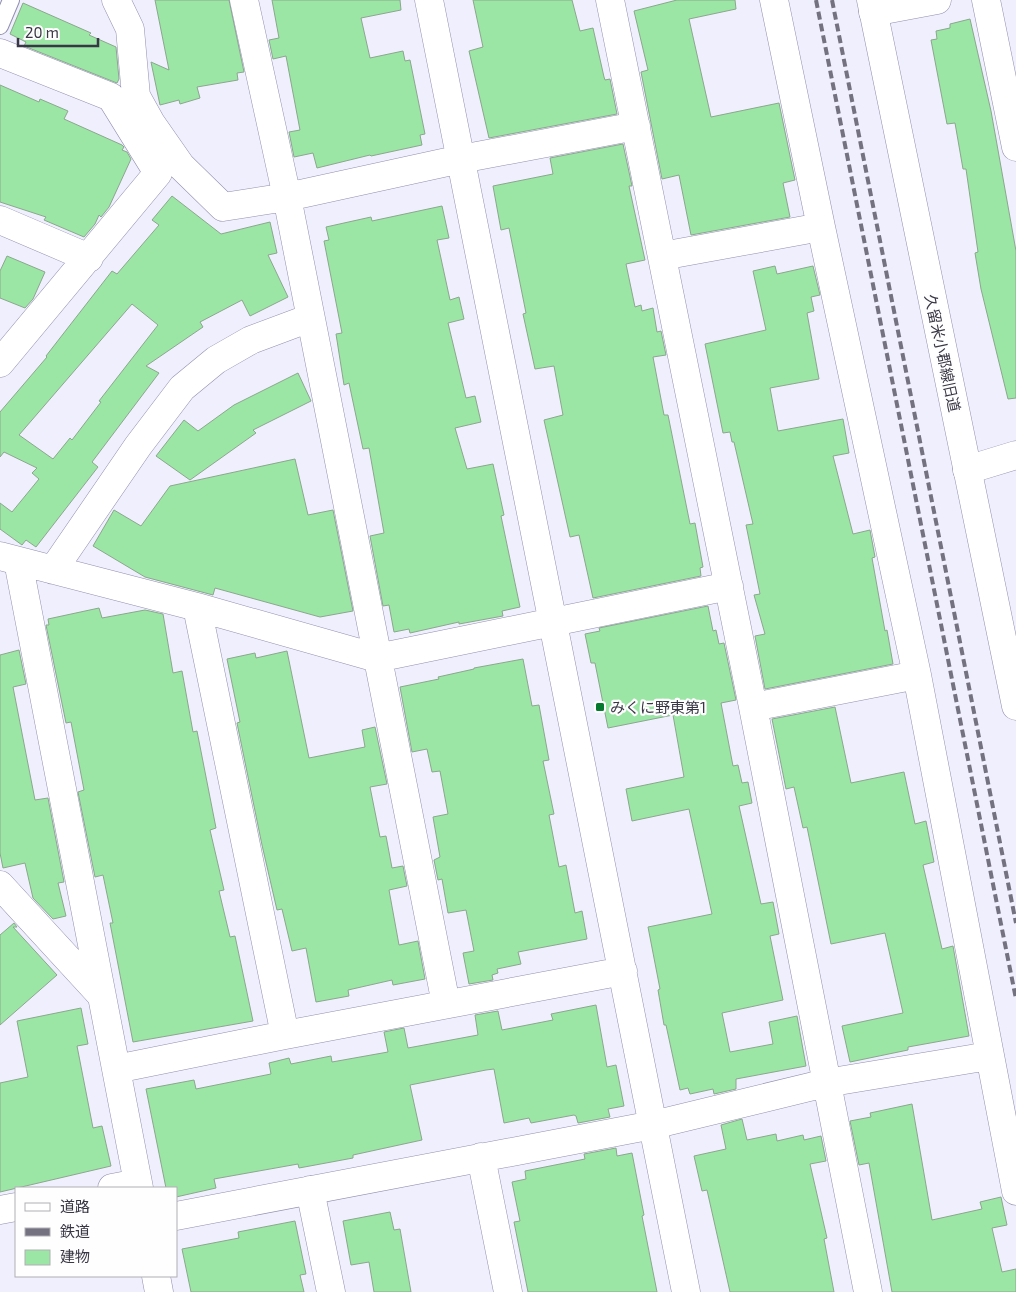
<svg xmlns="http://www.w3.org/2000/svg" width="1016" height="1292" viewBox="0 0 1016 1292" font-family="'Exo 2','Noto Sans JP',sans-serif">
  <rect width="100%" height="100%" fill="#f0effd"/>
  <path fill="#9be6a5" stroke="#8ba78d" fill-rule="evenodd" d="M 155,0 L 229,0 L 244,72 L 237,73 L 238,80 L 197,87 L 200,98 L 180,104 L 179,100 L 160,105 L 151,62 L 169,70 Z
    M 272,0 L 400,0 L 401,10 L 361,18 L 370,58 L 403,51 L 405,61 L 410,60 L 425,134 L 420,135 L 422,145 L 371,156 L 370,155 L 317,168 L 313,153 L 294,157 L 289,132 L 300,130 L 286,56 L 273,59 L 269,40 L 279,38 Z
    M 473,0 L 572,0 L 580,31 L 593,28 L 604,77 L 605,80 L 610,79 L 617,114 L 489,138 L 469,51 L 483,47 Z
    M 677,0 L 735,0 L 736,9 L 689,19 L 711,117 L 779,103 L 795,180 L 783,183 L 790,217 L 691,235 L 679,175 L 662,179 L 641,72 L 648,70 L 634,11 Z
    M 23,3 L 91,33 L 89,35 L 116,47 L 119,79 L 117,83 L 24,46 L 26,42 L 10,34 Z
    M 970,19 L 991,111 L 1016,251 L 1016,398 L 1008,399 L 981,289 L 975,253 L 978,252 L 966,169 L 963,169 L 955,123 L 947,124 L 931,40 L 937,39 L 936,31 L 950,28 L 950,24 Z
    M 0,85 L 39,102 L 40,99 L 68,111 L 64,119 L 122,145 L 124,147 L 122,150 L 127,152 L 131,159 L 109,207 L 101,217 L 99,215 L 95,224 L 84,237 L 44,220 L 46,217 L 0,202 Z
    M 623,144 L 632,186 L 629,186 L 645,260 L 626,264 L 635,307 L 641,305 L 642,311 L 653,308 L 657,332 L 661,331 L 666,355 L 653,357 L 664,415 L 668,415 L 690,524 L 695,523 L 703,567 L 700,568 L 701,576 L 593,598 L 579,535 L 570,537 L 544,420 L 563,415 L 554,366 L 535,369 L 523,314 L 526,313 L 509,228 L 501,230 L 493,186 L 553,174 L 550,158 Z
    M 172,196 L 221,234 L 270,222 L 277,253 L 268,255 L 288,297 L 250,316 L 242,300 L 200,322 L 203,327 L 146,366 L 159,373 L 92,462 L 98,467 L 36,547 L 26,540 L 22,545 L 0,529 L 0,503 L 12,512 L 39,479 L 32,473 L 37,468 L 4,452 L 0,457 L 0,412 L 47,357 L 46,356 L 112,271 L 117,274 L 159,225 L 152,220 ZM 132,304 L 158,325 L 99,401 L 101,402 L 72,440 L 70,438 L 53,459 L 19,435 Z
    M 442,206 L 449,238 L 437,240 L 450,300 L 459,297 L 464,319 L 448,323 L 466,398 L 475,396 L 481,422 L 455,428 L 467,469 L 493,464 L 504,515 L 501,516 L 520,607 L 502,611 L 503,616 L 459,624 L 459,622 L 410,633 L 409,629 L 394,632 L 389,605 L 383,606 L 370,536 L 384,533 L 369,448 L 363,449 L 349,383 L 344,385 L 336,334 L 342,333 L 324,241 L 329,240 L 326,227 L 371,217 L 372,221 Z
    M 7,256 L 45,272 L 33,299 L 25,308 L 0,298 L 0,271 Z
    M 775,266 L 777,274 L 813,266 L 820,295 L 811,297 L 814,311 L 807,313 L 819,379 L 770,388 L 778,431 L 843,419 L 849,453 L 833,456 L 853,534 L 870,530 L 875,557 L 872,558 L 885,631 L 887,630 L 893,664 L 765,689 L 755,636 L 765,634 L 754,595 L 760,594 L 746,525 L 753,524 L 734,442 L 732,442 L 730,432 L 723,433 L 705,344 L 766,330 L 753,271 Z
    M 298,373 L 311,401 L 253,430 L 256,433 L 190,480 L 156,456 L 184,420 L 198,431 L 234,405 Z
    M 295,459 L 308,515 L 333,510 L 353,611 L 320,617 L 215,588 L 213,595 L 145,577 L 93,546 L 114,510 L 141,526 L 170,486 Z
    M 708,606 L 713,631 L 716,630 L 719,644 L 724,643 L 736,700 L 721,703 L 733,766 L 738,765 L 742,783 L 748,782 L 752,803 L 739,806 L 761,904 L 773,902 L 779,934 L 770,936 L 783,1000 L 722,1013 L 730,1052 L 773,1044 L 769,1022 L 797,1016 L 806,1066 L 736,1079 L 736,1089 L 714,1094 L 713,1089 L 690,1094 L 688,1088 L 680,1090 L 666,1025 L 664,1025 L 658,990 L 660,989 L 648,927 L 712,914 L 689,809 L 632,821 L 626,789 L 684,777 L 673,715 L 608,728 L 595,663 L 591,663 L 585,634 L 600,631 L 599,628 Z
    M 99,608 L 102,618 L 145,610 L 163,614 L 173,673 L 182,671 L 193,732 L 197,731 L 216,828 L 210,830 L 224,890 L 219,891 L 230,937 L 235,936 L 253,1021 L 133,1042 L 110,923 L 113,923 L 103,875 L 95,877 L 78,792 L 84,790 L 71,722 L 66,723 L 46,625 L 49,625 L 48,619 Z
    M 19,650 L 26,684 L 13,687 L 35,800 L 48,798 L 64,882 L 58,883 L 66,916 L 53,919 L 33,898 L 25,863 L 3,868 L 0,853 L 0,655 Z
    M 287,651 L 309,758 L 365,747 L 362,730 L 375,727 L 387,784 L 370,787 L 380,837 L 386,836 L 392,868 L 403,866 L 407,886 L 389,890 L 399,945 L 418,941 L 425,979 L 393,985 L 392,980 L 348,990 L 349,996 L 316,1002 L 306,948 L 292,951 L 282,909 L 277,910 L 262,845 L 237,723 L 240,722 L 227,659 L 255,653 L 256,658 Z
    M 523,659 L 532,706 L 539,705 L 549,760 L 543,761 L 554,814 L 549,815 L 559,867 L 566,865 L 575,913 L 582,911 L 587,939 L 518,952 L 521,964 L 497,969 L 498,973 L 492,975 L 493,980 L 469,984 L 463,953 L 474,951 L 466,910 L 448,913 L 442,879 L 438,880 L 434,860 L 440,857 L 433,817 L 448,814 L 440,771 L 432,772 L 427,749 L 412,752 L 400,687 L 439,679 L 438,677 L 474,669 L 474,668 Z
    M 835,707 L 851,783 L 904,772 L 915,824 L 926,821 L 934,862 L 923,865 L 942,949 L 953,946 L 969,1036 L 908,1047 L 908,1050 L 850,1062 L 842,1026 L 903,1013 L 885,933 L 831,944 L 807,827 L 803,828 L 794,787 L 786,789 L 772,719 Z
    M 14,923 L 17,927 L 13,927 L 57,975 L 0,1025 L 0,935 Z
    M 596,1005 L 607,1067 L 616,1065 L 624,1106 L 608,1109 L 610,1117 L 578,1123 L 576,1116 L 574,1115 L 531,1123 L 529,1118 L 504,1123 L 494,1069 L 486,1070 L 410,1085 L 422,1140 L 353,1155 L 353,1158 L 299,1168 L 298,1164 L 214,1179 L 216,1188 L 176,1197 L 176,1188 L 166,1188 L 146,1089 L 194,1080 L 196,1089 L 271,1074 L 269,1063 L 289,1058 L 291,1064 L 331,1056 L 332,1062 L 388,1052 L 384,1032 L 404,1028 L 408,1048 L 478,1035 L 475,1015 L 498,1011 L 502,1030 L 553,1020 L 551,1014 Z
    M 81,1008 L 88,1044 L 77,1046 L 93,1128 L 102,1126 L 111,1166 L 0,1192 L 0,1083 L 28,1077 L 17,1021 Z
    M 912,1104 L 932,1220 L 982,1209 L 980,1202 L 1001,1197 L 1007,1225 L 992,1228 L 1002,1272 L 1016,1269 L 1016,1292 L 892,1292 L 869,1163 L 859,1165 L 850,1121 L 871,1117 L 870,1113 Z
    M 742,1119 L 747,1140 L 776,1134 L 777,1141 L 803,1135 L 804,1140 L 821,1136 L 826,1161 L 810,1164 L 827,1238 L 824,1239 L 834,1292 L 730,1292 L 707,1190 L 702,1191 L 694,1156 L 726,1149 L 721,1125 Z
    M 616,1148 L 617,1156 L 632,1153 L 644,1215 L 642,1216 L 657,1292 L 528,1292 L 514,1222 L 520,1221 L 512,1182 L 526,1179 L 525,1171 L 585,1159 L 584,1154 Z
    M 390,1212 L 394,1230 L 400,1229 L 411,1292 L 374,1292 L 369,1262 L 351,1265 L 343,1221 Z
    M 295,1221 L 306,1274 L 300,1275 L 304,1292 L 191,1292 L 182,1249 L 239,1238 L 238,1232 Z"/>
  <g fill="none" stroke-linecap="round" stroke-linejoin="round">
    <g stroke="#928faf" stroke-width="18">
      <path id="service" d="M 0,26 L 11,0"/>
    </g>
    <g stroke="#928faf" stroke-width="29">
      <path id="minor" d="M 116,0 L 130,29 L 136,96 L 151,123 L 181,166 L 223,207 L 287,197 L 461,159 L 636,126
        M 244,0 L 287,197 L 446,1004
        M 429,0 L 686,1292
        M 610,0 L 753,707 L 868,1292
        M 774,0 L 821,227 L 917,675 L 1016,1191
        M 986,0 L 1016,147
        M 873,12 L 937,0
        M 0,53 L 111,97 L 158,173 L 0,363
        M 0,220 L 89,258
        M 662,256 L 821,227
        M 967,470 L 1016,455
        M 0,556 L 197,607 L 377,658 L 729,586
        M 18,561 L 139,1188
        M 53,570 L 138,446 L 182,388 L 216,360 L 251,340 L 310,318
        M 197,607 L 285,1035
        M 753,707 L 917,675
        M 0,885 L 101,995
        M 116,1069 L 285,1035 L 623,971
        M 481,1157 L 508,1292
        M 112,1188 L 138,1183
        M 310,1190 L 331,1292
        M 0,1210 L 16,1207
        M 176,1216 L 653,1125 L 826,1083 L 989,1056
        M 156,1276 L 159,1292"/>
    </g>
    <g stroke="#928faf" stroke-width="29">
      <path id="tertiary" d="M 871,0 L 1016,706"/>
    </g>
    <use href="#service" stroke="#fff" stroke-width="16"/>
    <use href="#minor" stroke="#fff" stroke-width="28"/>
    <use href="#tertiary" stroke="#fff" stroke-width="28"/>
    <path stroke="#747280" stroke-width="4" stroke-dasharray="8 4" stroke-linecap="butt" d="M 816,0 L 1016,999
      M 832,0 L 1016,923"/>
  </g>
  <rect fill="#05792e" stroke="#fefefe" stroke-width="2" x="595" y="702" width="10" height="10" rx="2.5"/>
  <g text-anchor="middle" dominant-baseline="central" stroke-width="4.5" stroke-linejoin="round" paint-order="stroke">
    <g font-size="15" fill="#393745" stroke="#fefefe">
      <text transform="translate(943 353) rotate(78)">久留米小郡線旧道</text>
    </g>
    <g font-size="15" fill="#393745" stroke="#fefefe" text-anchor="start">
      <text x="610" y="707">みくに野東第1</text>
    </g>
  </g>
  <rect x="15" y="1187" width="162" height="90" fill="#fefefe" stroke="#afaeb4"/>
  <rect x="25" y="1203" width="25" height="8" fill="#ffffff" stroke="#afaeb4"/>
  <text x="60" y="1212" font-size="15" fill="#393745">道路</text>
  <rect x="25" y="1228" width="25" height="8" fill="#747280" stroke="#afaeb4"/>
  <text x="60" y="1237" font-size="15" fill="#393745">鉄道</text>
  <rect x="25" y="1250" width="25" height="15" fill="#9be6a5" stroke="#afaeb4"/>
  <text x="60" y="1262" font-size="15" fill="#393745">建物</text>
  <path d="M18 38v8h80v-8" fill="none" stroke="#393745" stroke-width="2.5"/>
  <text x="25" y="38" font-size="15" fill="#393745" stroke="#fefefe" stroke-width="4" paint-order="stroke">20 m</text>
</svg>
